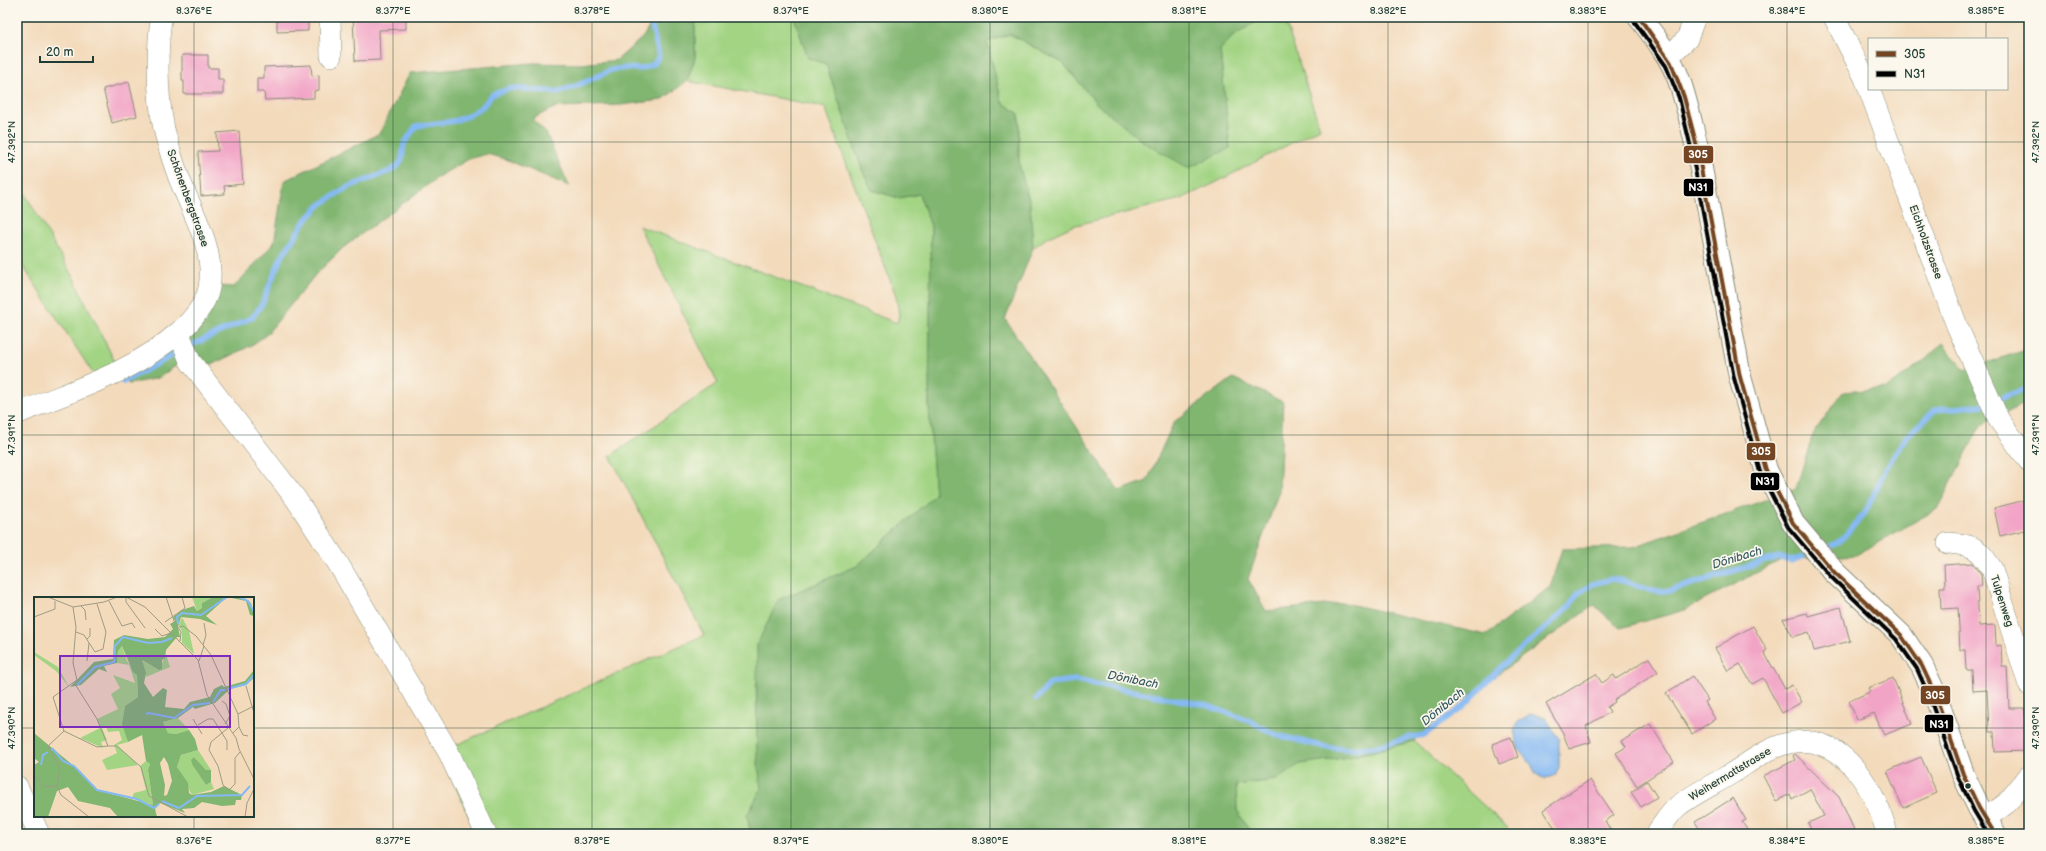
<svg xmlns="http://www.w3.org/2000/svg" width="2046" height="851" viewBox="0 0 2046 851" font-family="'Balsamiq Sans',sans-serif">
  <rect width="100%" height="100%" fill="#fbf7ec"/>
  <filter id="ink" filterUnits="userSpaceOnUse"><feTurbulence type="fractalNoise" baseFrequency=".025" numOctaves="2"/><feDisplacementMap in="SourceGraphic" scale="8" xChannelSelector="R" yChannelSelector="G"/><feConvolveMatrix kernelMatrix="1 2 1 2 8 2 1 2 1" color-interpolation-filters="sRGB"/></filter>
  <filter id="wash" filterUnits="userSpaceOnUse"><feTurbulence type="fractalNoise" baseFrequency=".012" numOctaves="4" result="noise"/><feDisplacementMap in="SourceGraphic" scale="16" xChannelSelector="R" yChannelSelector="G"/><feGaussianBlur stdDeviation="0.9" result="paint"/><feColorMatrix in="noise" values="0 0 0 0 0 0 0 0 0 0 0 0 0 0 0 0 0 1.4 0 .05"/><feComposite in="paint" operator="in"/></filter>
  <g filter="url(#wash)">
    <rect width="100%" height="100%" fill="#f3dabb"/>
    <path fill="#a2d483" stroke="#60885c" d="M 697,17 L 794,17 L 808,58 L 826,64 L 863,172 L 872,190 L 899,198 L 919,194 L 931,226 L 929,406 L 935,495 L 857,566 L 778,601 L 756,685 L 757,752 L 761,789 L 747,816 L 751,834 L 477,834 L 440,752 L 704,635 L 610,456 L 718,383 L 639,226 L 897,323 L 899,315 L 896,296 L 825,107 L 687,81 L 695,58 L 695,26 Z
      M 1263,17 L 1284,17 L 1320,128 L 1215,183 L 1181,199 L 1072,226 L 1045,239 L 1033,248 L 1030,203 L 1019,165 L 1019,114 L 1002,103 L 987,42 L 1010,34 L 1063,63 L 1098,105 L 1230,148 L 1220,50 L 1232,37 Z
      M 17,180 L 73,277 L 116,364 L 94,375 L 17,257 Z
      M 1414,741 L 1508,828 L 1503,834 L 1251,834 L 1237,810 L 1236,785 L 1276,780 L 1299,764 L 1349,757 Z"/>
    <path fill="#81b671" stroke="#507a52" d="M 655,17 L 697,17 L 695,26 L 695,58 L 687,81 L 662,100 L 621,105 L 556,107 L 532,119 L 546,133 L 569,186 L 505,159 L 487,154 L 469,159 L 441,175 L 344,247 L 316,274 L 266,335 L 250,346 L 213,364 L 205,364 L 193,354 L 158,378 L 129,384 L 124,380 L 216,286 L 234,287 L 274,243 L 284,181 L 379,134 L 410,73 L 533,63 L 581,64 L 617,60 L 643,37 Z
      M 794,17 L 1263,17 L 1232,37 L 1220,50 L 1230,148 L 1189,168 L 1143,142 L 1098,105 L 1063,63 L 1010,34 L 987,42 L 1002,102 L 1019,114 L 1019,165 L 1030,203 L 1033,248 L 1005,319 L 1119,491 L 1147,481 L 1174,422 L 1233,378 L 1283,402 L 1279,491 L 1248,579 L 1266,611 L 1344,603 L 1486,635 L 1550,587 L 1562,549 L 1633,547 L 1796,489 L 1813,434 L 1843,392 L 1887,388 L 1926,359 L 1943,343 L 1964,370 L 2029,349 L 2029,401 L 1981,425 L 1937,509 L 1856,555 L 1781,560 L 1685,610 L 1620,628 L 1594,605 L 1440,716 L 1414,741 L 1349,757 L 1300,764 L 1276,780 L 1236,785 L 1237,810 L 1251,834 L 751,834 L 747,816 L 761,789 L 757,752 L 757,645 L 778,600 L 857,566 L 935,495 L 929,406 L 931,226 L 919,194 L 899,198 L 872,190 L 863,172 L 826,64 L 808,58 Z"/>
    <path fill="#85b9f3" stroke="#527b94" d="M 1530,714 L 1545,717 L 1559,739 L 1559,767 L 1555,775 L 1545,779 L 1536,774 L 1531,764 L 1518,748 L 1514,730 L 1518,722 Z"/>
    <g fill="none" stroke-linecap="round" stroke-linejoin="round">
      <path stroke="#85b9f3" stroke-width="5.5" d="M 194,344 L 253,317 L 262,304 L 280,260 L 304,222 L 320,205 L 346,188 L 390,171 L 399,165 L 402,159 L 404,144 L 416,126 L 454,121 L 468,116 L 482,107 L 493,94 L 512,88 L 557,92 L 574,87 L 611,70 L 626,68 L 641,69 L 654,64 L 659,56 L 652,26 L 654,17
        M 123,382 L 177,353
        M 1996,400 L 2029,387
        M 1829,547 L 1840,541 L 1865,513 L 1886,468 L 1906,437 L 1935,410 L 1984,405
        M 1036,699 L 1051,683 L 1075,680 L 1205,705 L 1248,720 L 1276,735 L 1325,747 L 1348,749 L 1374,747 L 1407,738 L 1424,735 L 1464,706 L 1501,667 L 1569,607 L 1577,594 L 1593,584 L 1611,579 L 1623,581 L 1653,591 L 1669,591 L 1778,557 L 1791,561 L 1803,557"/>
    </g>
    <g id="blocks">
      <path fill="#f2a4c6" d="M 277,17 L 308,17 L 308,31 L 277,32 Z
        M 353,17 L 406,17 L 406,29 L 379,30 L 380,60 L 355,61 Z
        M 182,55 L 208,55 L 208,68 L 218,68 L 218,79 L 223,79 L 223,94 L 184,94 L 184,81 L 182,81 Z
        M 311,65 L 312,76 L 319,75 L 319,90 L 314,91 L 314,98 L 265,100 L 264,92 L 257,92 L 257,78 L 264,78 L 264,67 Z
        M 129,82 L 137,116 L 112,123 L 103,89 Z
        M 239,131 L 243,184 L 224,186 L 225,194 L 201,196 L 198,152 L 218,151 L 217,133 Z
        M 2029,499 L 2029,529 L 2000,536 L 1994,508 Z
        M 1973,563 L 1981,574 L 1982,586 L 1977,586 L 1979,626 L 1995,625 L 1996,646 L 2001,645 L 2002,666 L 2007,666 L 2009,708 L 2025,708 L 2026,728 L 2029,728 L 2029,751 L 1995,752 L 1994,732 L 1989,732 L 1987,690 L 1973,691 L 1972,670 L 1966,670 L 1965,650 L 1960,650 L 1958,608 L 1941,609 L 1940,587 L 1945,587 L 1944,565 Z
        M 1841,607 L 1850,641 L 1814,651 L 1809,632 L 1793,637 L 1783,619 L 1807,613 L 1808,616 Z
        M 1753,626 L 1767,650 L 1764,652 L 1785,689 L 1792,685 L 1802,702 L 1782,713 L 1763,678 L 1752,684 L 1740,664 L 1728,671 L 1715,648 Z
        M 1649,658 L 1658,672 L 1614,700 L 1615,702 L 1607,707 L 1610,712 L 1586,726 L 1591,742 L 1569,749 L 1563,733 L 1546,704 L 1596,674 L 1602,683 L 1614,675 L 1616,679 Z
        M 1692,676 L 1708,700 L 1705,702 L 1715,719 L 1692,734 L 1666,693 Z
        M 1893,678 L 1912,724 L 1884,735 L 1874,713 L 1857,720 L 1849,701 L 1870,692 L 1868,688 Z
        M 1650,724 L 1674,762 L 1637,786 L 1616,753 L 1626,747 L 1622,741 Z
        M 1511,737 L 1518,757 L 1499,764 L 1492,744 Z
        M 1795,754 L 1839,797 L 1856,834 L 1813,834 L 1808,823 L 1824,816 L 1810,789 L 1792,799 L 1790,794 L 1776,801 L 1763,776 L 1795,760 L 1793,756 Z
        M 1921,757 L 1937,793 L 1903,808 L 1887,771 Z
        M 1590,780 L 1614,815 L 1605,821 L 1613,834 L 1559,834 L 1543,810 Z
        M 1647,781 L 1657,797 L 1641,807 L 1631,792 Z
        M 1733,798 L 1746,820 L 1742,822 L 1750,834 L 1703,834 L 1695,822 Z"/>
    </g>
  </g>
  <g filter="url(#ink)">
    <use href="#blocks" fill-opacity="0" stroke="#898c78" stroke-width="1"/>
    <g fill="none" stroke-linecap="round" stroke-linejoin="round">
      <g stroke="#898c78" stroke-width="22">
        <path id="minor" d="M 330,17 L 331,56
          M 1834,17 L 1865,78 L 1957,326 L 1999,420 L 2029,461
          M 1668,57 L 1687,39 L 1695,17
          M 179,333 L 190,361 L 296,499 L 339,565 L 449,753 L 486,834
          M 17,414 C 72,390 133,373 179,332 C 191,322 206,304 209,288 C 216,250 192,212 179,178 C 173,162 168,145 164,129 C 156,92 157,54 161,17
          M 1948,543 C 1974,545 1978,547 1992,569 L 2029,685
          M 17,786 L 39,834
          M 1985,819 L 2007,803 L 2029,776
          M 1659,834 L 1658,831 C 1664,823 1670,813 1677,807 C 1691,795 1713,785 1729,775 C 1749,763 1770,745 1794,742 C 1844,735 1877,792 1887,834"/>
      </g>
      <g stroke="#898c78" stroke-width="24">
        <path id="tertiary" d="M 1639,17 C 1654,36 1671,57 1679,80 C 1687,102 1691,124 1697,147 L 1740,377 L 1766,470 L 1793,523 L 1834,572 L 1901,635 L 1922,666 L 1935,694 L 1963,774 L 1979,808 L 1995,834"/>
      </g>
      <use href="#minor" stroke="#fff" stroke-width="21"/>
      <use href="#tertiary" stroke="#fff" stroke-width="22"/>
      <g stroke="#fbf7ec" stroke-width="7">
        <path id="bus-1" d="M 1639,17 L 1671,63 L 1684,97 L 1697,147 L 1740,377 L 1766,470 L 1793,523 L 1834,572 L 1901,635 L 1922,666 L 1935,694 L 1963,774 L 1979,808 L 1995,834"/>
      </g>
      <g stroke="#fbf7ec" stroke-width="7">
        <path id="bus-2" d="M 1634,21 L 1666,66 L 1679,98 L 1691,148 L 1734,378 L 1760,472 L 1788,527 L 1830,576 L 1896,639 L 1917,669 L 1929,696 L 1958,777 L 1974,811 L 1988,834"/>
      </g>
      <use href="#bus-1" stroke="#734522" stroke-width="4"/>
      <use href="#bus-2" stroke="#000" stroke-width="4"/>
    </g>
  </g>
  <path fill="none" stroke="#1f3d34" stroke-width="1" stroke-opacity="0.45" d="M 194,17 L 194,598M 393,17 L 393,834M 592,17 L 592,834M 791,17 L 791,834M 990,17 L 990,834M 1189,17 L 1189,834M 1388,17 L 1388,834M 1588,17 L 1588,834M 1787,17 L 1787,834M 1986,17 L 1986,39M 1986,89 L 1986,834M 17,142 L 2029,142M 17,435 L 2029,435M 17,728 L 35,728M 253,728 L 2029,728M 194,816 L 194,834"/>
  <circle fill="#1f3d34" stroke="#fbf7ec" stroke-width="1.5" cx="1968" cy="786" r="3.5"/>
  <g text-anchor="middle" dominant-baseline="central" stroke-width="3.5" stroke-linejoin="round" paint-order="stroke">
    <g font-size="11" fill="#1f3d34" stroke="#fbf7ec">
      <text transform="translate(188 198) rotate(70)">Schönenbergstrasse</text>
      <text transform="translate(1926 242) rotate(70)">Eichholzstrasse</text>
      <text transform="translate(2002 601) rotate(72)">Tulpenweg</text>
      <text transform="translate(1730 774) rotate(-31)">Weihermattstrasse</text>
    </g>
    <g font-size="12" font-style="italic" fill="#385c64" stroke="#fbf7ec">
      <text transform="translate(1737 558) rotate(-17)">Dönibach</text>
      <text transform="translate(1133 680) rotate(11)">Dönibach</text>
      <text transform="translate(1443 707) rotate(-39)">Dönibach</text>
    </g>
  </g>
  <g transform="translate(34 597)">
    <rect width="220" height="220" fill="#f3dabb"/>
    <path d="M 158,0 L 179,0 L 168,6 L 168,11 L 163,14 ZM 148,20 L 155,34 L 160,57 L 148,46 L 148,35 L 145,28 ZM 88,49 L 93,64 L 103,78 L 104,100 L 91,109 L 89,122 L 94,145 L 83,148 L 104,168 L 73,173 L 68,163 L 83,156 L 80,148 L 88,143 L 85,134 L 74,135 L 72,130 L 68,131 L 73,143 L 67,145 L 69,151 L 46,141 L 66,131 L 63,122 L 84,112 L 77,97 L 86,91 L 79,78 L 101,86 L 95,68 L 83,66 L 84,54 ZM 0,55 L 24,70 L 35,90 L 22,74 L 0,58 ZM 132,57 L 136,70 L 112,80 L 108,63 L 125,73 ZM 144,121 L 155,133 L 142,137 L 134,136 L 129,125 ZM 164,153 L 177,173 L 172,173 L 160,160 L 159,169 L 172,188 L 177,185 L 180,192 L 158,198 L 143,170 L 147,158 ZM 112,164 L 116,167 L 114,174 L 119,208 L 98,201 L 100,196 L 112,193 L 106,169 Z" fill="#a2d483"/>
    <path d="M 179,0 L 209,0 L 217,6 L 220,19 L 216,18 L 212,4 L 193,0 L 172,19 L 183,28 L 166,22 L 147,20 L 144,30 L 146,40 L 143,40 L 132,53 L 131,61 L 128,63 L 128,72 L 125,73 L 108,63 L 112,76 L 110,86 L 119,100 L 129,91 L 133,93 L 131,110 L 150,112 L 156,105 L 176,100 L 180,92 L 188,88 L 190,90 L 211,84 L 220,73 L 220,81 L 212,88 L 196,92 L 181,106 L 161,112 L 159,110 L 144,121 L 129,125 L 134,136 L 142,137 L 155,133 L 161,142 L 164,153 L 147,158 L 143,170 L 154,186 L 155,196 L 158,198 L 177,195 L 190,189 L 208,198 L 207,203 L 202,203 L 201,208 L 188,209 L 168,205 L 160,211 L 148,212 L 151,216 L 126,206 L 121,212 L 123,220 L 84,220 L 76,211 L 44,204 L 34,190 L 23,194 L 14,220 L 0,220 L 0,168 L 5,165 L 0,161 L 0,136 L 46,174 L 63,193 L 119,208 L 114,173 L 116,167 L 112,164 L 108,138 L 94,145 L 88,127 L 91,109 L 104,100 L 103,78 L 99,75 L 88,49 L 84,54 L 83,66 L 70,69 L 73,75 L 65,72 L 47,88 L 36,90 L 60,65 L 79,62 L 80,43 L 90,38 L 114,42 L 131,40 L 139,32 L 136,27 L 141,24 L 139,20 L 148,13 L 160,9 L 163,14 L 168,11 L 168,6 ZM 130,160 L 134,167 L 138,184 L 133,198 L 130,199 L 131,188 L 126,166 ZM 160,160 L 172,173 L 177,173 L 177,185 L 172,188 L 159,169 L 157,163 Z" fill="#81b671" fill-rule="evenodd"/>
    <path fill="none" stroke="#85b9f3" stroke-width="2" d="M 205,0 L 214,4 L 220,15M 144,27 L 143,20 L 148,16 L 167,18 L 193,0M 43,88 L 61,70 L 80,65 L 81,49 L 89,40 L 114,46 L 128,45 L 138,41M 193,92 L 212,87 L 220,78M 179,105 L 187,93 L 191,93M 112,117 L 115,116 L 140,121 L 159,108 L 176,106M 17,153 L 19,152 L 29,164 L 40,169 L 63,193 L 103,202 L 120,211 L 125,207M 7,168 L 9,158 L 14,155M 128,204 L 145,211 L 163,199 L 208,198 L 216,189"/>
    <path fill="none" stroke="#9e9b85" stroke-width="1" d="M 14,0 L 39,10M 92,0 L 111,10 L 164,63 L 173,98 L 202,141 L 205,152 L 220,182M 92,0 L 92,5 L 111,31M 132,0 L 140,24 L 147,35 L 146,44M 75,4 L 88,29 L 98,26 L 101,31M 47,9 L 51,13 L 52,23M 39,10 L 70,5 L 83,0M 0,20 L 21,12 L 21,4M 131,25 L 151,11 L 148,0M 145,30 L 149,29 L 162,39 L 177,58 L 204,117M 121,32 L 128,39 L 137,36M 42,35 L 50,38 L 61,55 L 69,52 L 72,35 L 63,7M 53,42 L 56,39 L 56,31M 169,48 L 172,38 L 170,26M 53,64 L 55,46M 165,64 L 170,49M 212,89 L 220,116M 188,104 L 192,107 L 196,119 L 191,127M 204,117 L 220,109M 159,122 L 168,137M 164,128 L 174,122 L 179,122 L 193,144 L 193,153M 205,130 L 209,138 L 214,139M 194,131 L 177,145 L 175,153 L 184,169 L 189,188 L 195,193 L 201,187 L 201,161 L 206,155M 30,134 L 63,150 L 74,149 L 63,122 L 41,87M 199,136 L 205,130 L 204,117M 74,149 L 83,149 L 107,170 L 115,199 L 154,220M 0,178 L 11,190 L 23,189M 23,189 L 26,171 L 14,149 L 30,134 L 19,100 L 43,83 L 39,66 L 42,30 L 39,10M 23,189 L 27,198 L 55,220M 211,220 L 213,206 L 220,192"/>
    <path fill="#7b2cbf" fill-opacity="0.15" stroke="#7b2cbf" stroke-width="2" d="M 26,59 L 196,59 L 196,130 L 26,130 Z"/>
    <rect width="220" height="220" fill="none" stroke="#1f3d34" stroke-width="2"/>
  </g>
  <g stroke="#fbf7ec" stroke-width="1.5">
    <rect x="1683" y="145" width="31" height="19" rx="4" fill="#734522"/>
    <rect x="1683" y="178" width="31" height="19" rx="4" fill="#000"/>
    <rect x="1746" y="442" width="30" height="19" rx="4" fill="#734522"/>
    <rect x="1750" y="472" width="30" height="19" rx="4" fill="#000"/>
    <rect x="1920" y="685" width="31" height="20" rx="4" fill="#734522"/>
    <rect x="1924" y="714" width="30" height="19" rx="4" fill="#000"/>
  </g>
  <g font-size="11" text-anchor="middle" font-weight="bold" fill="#fff">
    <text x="1698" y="158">305</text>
    <text x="1698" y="191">N31</text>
    <text x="1761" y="455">305</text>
    <text x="1765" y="485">N31</text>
    <text x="1935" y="699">305</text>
    <text x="1939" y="728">N31</text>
  </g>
  <rect width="2046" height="851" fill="none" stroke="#fbf7ec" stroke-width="44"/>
  <rect x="1868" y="38" width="140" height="52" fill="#fbf7ec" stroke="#a3ada2"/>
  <rect x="1876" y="51" width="20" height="6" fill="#734522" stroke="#a3ada2"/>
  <text x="1904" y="58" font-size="12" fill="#1f3d34">305</text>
  <rect x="1876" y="71" width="20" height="6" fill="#000000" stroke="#a3ada2"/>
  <text x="1904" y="78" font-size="12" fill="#1f3d34">N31</text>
  <path d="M40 56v6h53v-6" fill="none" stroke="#1f3d34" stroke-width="2"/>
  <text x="46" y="56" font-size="12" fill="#1f3d34" stroke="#fbf7ec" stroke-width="3" paint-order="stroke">20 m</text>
  <rect x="22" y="22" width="2002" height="807" fill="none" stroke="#1f3d34" stroke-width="1.5"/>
  <g font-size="10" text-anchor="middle" fill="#1f3d34">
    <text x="194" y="14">8.376°E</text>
    <text x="393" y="14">8.377°E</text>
    <text x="592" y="14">8.378°E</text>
    <text x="791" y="14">8.379°E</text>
    <text x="990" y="14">8.380°E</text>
    <text x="1189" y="14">8.381°E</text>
    <text x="1388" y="14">8.382°E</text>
    <text x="1588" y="14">8.383°E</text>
    <text x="1787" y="14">8.384°E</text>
    <text x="1986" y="14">8.385°E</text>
    <text transform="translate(11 142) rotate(-90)" y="4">47.392°N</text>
    <text transform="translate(2035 142) rotate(-90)" y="4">47.392°N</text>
    <text transform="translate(11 435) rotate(-90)" y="4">47.391°N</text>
    <text transform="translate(2035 435) rotate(-90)" y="4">47.391°N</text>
    <text transform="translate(11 728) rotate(-90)" y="4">47.390°N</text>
    <text transform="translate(2035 728) rotate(-90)" y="4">47.390°N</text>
    <text x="194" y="844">8.376°E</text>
    <text x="393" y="844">8.377°E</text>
    <text x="592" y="844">8.378°E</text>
    <text x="791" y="844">8.379°E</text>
    <text x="990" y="844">8.380°E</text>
    <text x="1189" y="844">8.381°E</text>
    <text x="1388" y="844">8.382°E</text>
    <text x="1588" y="844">8.383°E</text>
    <text x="1787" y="844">8.384°E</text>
    <text x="1986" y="844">8.385°E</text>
  </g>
</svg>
